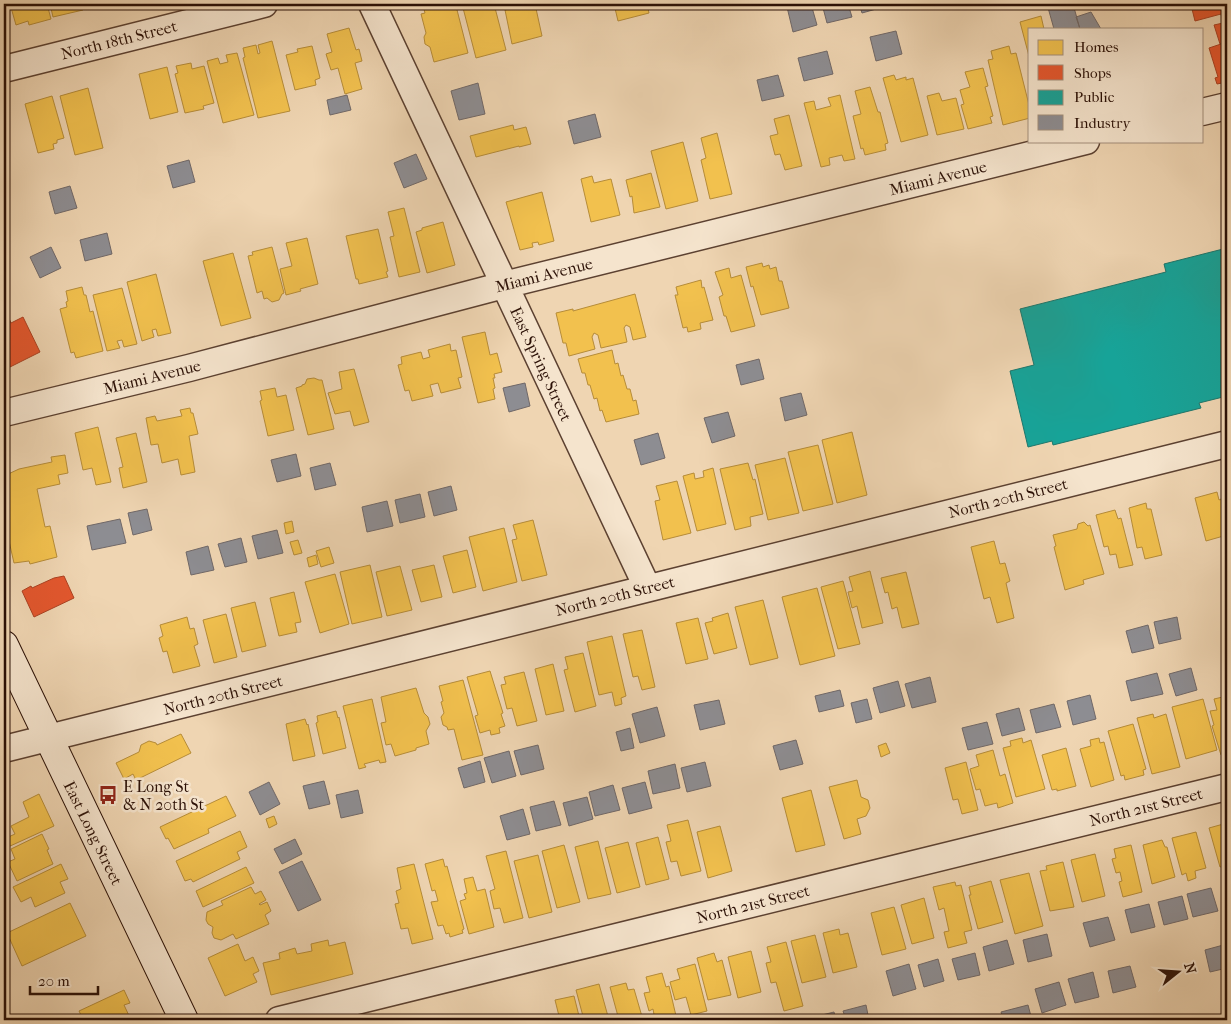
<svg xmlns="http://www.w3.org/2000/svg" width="1231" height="1024" viewBox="0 0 1231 1024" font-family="'IM FELL French Canon',serif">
  <rect width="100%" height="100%" fill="#efd5b2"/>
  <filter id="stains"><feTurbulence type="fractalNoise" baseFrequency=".004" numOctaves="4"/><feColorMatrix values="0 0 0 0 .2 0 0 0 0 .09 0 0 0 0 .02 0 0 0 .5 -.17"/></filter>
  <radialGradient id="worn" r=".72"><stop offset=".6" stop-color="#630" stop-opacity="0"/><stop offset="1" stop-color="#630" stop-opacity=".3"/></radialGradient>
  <path fill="#f2c14e" stroke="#b68c38" d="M 10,4 L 47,4 L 51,19 L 29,25 L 28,21 L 16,25 Z
    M 50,4 L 81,4 L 83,10 L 53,17 Z
    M 431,4 L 452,4 L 453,7 L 456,6 L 468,53 L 434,62 L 430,47 L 425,44 L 424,37 L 426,33 L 421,14 L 425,13 L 423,6 Z
    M 462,4 L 494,4 L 506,50 L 476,58 Z
    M 508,4 L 535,4 L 542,36 L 512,44 L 505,10 L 509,9 Z
    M 614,4 L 647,4 L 649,13 L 618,21 Z
    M 1041,16 L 1044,29 L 1030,29 L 1030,60 L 1020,22 Z
    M 349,28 L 356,50 L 359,49 L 362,61 L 355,63 L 362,89 L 345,94 L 338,68 L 331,70 L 326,54 L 332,52 L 327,34 Z
    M 272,41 L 290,111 L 258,118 L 243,58 L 245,57 L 243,48 L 256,45 L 258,54 L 260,53 L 258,45 Z
    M 312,46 L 320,78 L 315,80 L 316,85 L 295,90 L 286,55 L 298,52 L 297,49 Z
    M 1009,46 L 1011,54 L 1016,53 L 1030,109 L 1030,118 L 1003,125 L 988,60 L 993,59 L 991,51 Z
    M 237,53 L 254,115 L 223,123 L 207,61 L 218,58 L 220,64 L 228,62 L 226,55 Z
    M 191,63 L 192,69 L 204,66 L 214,103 L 203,106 L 204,109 L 185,113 L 175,74 L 178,73 L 176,66 Z
    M 167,67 L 178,112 L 150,119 L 139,74 Z
    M 983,68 L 988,86 L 985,87 L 993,116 L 990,117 L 992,123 L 968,129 L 961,105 L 964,104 L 960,90 L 970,87 L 965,72 Z
    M 894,75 L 896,80 L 906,77 L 906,80 L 913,78 L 928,135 L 901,142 L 883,78 Z
    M 870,87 L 878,112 L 880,112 L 888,143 L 885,144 L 886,150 L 865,155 L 863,148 L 861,149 L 853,116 L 861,114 L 855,91 Z
    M 88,88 L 103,148 L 75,155 L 60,96 Z
    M 939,93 L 942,101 L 956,98 L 964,129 L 937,135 L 927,96 Z
    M 840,95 L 855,159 L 844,161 L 842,155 L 829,158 L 830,165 L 821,167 L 804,103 L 814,101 L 816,110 L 831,106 L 828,98 Z
    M 52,96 L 64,138 L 57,140 L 57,143 L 53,144 L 54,149 L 38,153 L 25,104 Z
    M 789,115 L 802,166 L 785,170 L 780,154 L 775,155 L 770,136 L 778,134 L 774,119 Z
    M 513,125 L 514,130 L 526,127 L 531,144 L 519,147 L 519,146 L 476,157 L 470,136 Z
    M 717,133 L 732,194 L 710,199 L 701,160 L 706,158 L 701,138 Z
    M 683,142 L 698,201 L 666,209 L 651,151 Z
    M 651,173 L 660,207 L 634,213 L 632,196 L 630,197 L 626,180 Z
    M 592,176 L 594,183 L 611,179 L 620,215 L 591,222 L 581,179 Z
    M 542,192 L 554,241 L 539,245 L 538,242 L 532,243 L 533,247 L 520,250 L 506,202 Z
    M 404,208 L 420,272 L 399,277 L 390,237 L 394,236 L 388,212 Z
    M 443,222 L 455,265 L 427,273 L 416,232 L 422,230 L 422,228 Z
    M 378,229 L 388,271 L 386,272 L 388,277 L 359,284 L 358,279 L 356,279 L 346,236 Z
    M 307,238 L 318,284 L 300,289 L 301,291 L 286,295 L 280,269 L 292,266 L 286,243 Z
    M 272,247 L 284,293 L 282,294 L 279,300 L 272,302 L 267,298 L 264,299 L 262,291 L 257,293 L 248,256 L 253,255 L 252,252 Z
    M 233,253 L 251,318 L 221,326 L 203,261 Z
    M 762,263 L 763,267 L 769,265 L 770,269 L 776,267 L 779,281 L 782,281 L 789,308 L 761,315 L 753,286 L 751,287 L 746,267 Z
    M 729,268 L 731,278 L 741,275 L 755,326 L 731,332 L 726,316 L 724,316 L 719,297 L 723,295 L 715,272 Z
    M 156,274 L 171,333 L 158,336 L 156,329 L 152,330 L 154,337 L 142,341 L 127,282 Z
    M 701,280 L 702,288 L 704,287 L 713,320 L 700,323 L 701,329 L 688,332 L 687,327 L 683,328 L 675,295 L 678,295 L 676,287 Z
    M 82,287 L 84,295 L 86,295 L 90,312 L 93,311 L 103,351 L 76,358 L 74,352 L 71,353 L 60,309 L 67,307 L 66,302 L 68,301 L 66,291 Z
    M 122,288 L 137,344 L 124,347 L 122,340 L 117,341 L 120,348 L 107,351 L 93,295 Z
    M 635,294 L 646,337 L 633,340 L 630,327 L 626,325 L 624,328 L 627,342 L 601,348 L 598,335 L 594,333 L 592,337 L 595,349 L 569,356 L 566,343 L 563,343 L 556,313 L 573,309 L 573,311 Z
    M 485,332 L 490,355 L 497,353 L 502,372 L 494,374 L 495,378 L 493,378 L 495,388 L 493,389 L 495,399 L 478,403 L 462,337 Z
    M 450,344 L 451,351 L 456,350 L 462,377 L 458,378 L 461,388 L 441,393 L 438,383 L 430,385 L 433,396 L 412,401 L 409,390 L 405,391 L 398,365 L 402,364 L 401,357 L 421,352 L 423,359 L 430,357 L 428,350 Z
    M 612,350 L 615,364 L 618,363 L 621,376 L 623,375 L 627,389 L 630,389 L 633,401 L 636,400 L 639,414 L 606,422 L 602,410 L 600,411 L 597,398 L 594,399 L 590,385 L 588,385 L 585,373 L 582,373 L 578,359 Z
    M 354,369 L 369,422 L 354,426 L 350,411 L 335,414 L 328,393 L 342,389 L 339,372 Z
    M 314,378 L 319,380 L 322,380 L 334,429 L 308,435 L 296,388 L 302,386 L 302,385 L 305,384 L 307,379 Z
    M 275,388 L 277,397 L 286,395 L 294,430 L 268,436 L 260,401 L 262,400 L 260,391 Z
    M 190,408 L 191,413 L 193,413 L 198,434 L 189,436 L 195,472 L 181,475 L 178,459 L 162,463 L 158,444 L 151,445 L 146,418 L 155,416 L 157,421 L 182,416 L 180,410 Z
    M 98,427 L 111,482 L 96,485 L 92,468 L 83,470 L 75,433 Z
    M 852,432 L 867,495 L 837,503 L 822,440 Z
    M 136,433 L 147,482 L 123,488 L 119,468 L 123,467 L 116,438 Z
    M 818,445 L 833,504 L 803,511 L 788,452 Z
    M 65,455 L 68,473 L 58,475 L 60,484 L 37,489 L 45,527 L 50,526 L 57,557 L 30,564 L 29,561 L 14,563 L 9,541 L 4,532 L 4,476 L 19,469 L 52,462 L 51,457 Z
    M 785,458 L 799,513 L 768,520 L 755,465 Z
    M 748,463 L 753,480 L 755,479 L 763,514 L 750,517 L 751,526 L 735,530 L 720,469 Z
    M 713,468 L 726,524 L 697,531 L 683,476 L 694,473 L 695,479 L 704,477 L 703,471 Z
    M 677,481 L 691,533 L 663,540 L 655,501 L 660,500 L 656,486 Z
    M 1217,492 L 1219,500 L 1221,499 L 1227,525 L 1227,535 L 1206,541 L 1195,498 Z
    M 1146,503 L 1147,509 L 1151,509 L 1162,555 L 1145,559 L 1142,547 L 1137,548 L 1129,508 Z
    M 1115,510 L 1118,519 L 1121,518 L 1133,565 L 1119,568 L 1116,554 L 1110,555 L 1108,546 L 1104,547 L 1096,515 Z
    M 533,520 L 547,575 L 522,581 L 512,540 L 517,539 L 513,525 Z
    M 292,521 L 294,532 L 286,534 L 284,523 Z
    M 1084,522 L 1088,526 L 1090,525 L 1104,574 L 1083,580 L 1084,584 L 1065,590 L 1054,547 L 1056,546 L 1053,535 L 1077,529 L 1078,524 Z
    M 504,528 L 517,582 L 483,591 L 469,537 Z
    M 298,540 L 302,553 L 294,555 L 290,542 Z
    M 994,541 L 1000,564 L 1005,563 L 1010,581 L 1006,583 L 1014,618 L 997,623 L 990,597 L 984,599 L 971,547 Z
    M 329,547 L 334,563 L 321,567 L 316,551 Z
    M 467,550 L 476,587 L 453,593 L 443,556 Z
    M 316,555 L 318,564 L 309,567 L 307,558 Z
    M 370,565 L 382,617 L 352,624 L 340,572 Z
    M 434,565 L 442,597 L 421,602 L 412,570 Z
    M 400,566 L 412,610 L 387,616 L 376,572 Z
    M 870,571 L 883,623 L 862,628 L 857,606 L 852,608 L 848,592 L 853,591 L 849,577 Z
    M 906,572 L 919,624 L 902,628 L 897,607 L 892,609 L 888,592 L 885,593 L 881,578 Z
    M 335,574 L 349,624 L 320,633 L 305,582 Z
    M 843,581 L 860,644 L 838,649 L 821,587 Z
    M 817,588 L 835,656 L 800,665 L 782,597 Z
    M 294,592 L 301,622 L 295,623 L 297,632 L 279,636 L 270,598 Z
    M 763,600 L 778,658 L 750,665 L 735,607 Z
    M 255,602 L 266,646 L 242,652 L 231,608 Z
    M 728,613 L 737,648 L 714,654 L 705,623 L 713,621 L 712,618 Z
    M 226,614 L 237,657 L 214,663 L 203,620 Z
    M 187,617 L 190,629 L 194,628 L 198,644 L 194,646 L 200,666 L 173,673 L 167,651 L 163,652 L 159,638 L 163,636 L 160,625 Z
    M 698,618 L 708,659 L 686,664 L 676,623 Z
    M 642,630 L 655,687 L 642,690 L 638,676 L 633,677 L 623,634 Z
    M 612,636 L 626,696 L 621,698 L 622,704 L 615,706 L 612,692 L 599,695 L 587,642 Z
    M 583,653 L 596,706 L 575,712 L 564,670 L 568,669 L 565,657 Z
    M 553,664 L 564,711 L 546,715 L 535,669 Z
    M 490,671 L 503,713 L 501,714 L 505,726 L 499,728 L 500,733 L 491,735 L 490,730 L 480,733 L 475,716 L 478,715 L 467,677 Z
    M 524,672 L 537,721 L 517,726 L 512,708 L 507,709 L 501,685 L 506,684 L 504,677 Z
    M 463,680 L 483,755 L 462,760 L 454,729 L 448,730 L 447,727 L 443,725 L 441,717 L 444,713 L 441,702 L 443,701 L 439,686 Z
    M 416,688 L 424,713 L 428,717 L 430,724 L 426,731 L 429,744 L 416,748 L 416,750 L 395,756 L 391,744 L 386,745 L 381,723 L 386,722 L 381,697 Z
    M 1227,696 L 1227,753 L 1221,755 L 1212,726 L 1214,725 L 1210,711 L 1217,710 L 1214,699 Z
    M 372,699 L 386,762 L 380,763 L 379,760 L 364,764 L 366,767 L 359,769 L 343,706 Z
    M 1203,699 L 1217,750 L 1186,759 L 1172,707 Z
    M 336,711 L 338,718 L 339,717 L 346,748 L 323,754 L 316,723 L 318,722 L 317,716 Z
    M 1153,714 L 1154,718 L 1166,714 L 1180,767 L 1152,774 L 1137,718 Z
    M 305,719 L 307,725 L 308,724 L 315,756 L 293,761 L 286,724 Z
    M 1133,724 L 1146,769 L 1143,770 L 1144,775 L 1125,780 L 1124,775 L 1121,776 L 1108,731 Z
    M 181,734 L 191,753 L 136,780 L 133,774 L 124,779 L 116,763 L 139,752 L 141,745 L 149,741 L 156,743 L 157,745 Z
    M 1022,738 L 1023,743 L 1031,740 L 1045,789 L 1016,797 L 1003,748 L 1011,746 L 1010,741 Z
    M 1099,738 L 1100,743 L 1104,742 L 1114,780 L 1091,787 L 1080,749 L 1091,746 L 1090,740 Z
    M 886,743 L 890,753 L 881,757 L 878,746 Z
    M 1066,748 L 1076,786 L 1057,791 L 1057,789 L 1052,790 L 1042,755 Z
    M 993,750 L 1000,776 L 1005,774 L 1013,803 L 998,808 L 997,803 L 985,806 L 980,789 L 976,790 L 970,769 L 979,766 L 976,755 Z
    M 966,762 L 978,810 L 962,814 L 958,799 L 953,800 L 945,768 Z
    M 857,780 L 861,797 L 868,800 L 870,808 L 866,816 L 857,819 L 861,834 L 844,839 L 829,787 Z
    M 811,790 L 825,845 L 796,852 L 782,798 Z
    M 39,794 L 54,826 L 8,847 L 4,839 L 15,834 L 11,826 L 29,817 L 23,802 Z
    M 226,796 L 236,816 L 208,829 L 209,833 L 174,849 L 168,838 L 166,839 L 160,827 Z
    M 274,816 L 277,824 L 269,828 L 266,819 Z
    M 688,820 L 701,871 L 681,876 L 677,861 L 671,862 L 666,842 L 671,841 L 667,825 Z
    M 1227,823 L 1227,865 L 1220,867 L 1209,828 Z
    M 720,826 L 732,871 L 708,878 L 697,832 Z
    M 240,831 L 247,847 L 237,852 L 240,859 L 193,882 L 191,879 L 185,881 L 176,861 Z
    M 1196,832 L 1206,868 L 1195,871 L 1196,878 L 1188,881 L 1186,873 L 1182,875 L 1172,838 Z
    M 42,834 L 49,849 L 47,850 L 53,864 L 17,881 L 8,862 L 15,859 L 11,849 Z
    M 658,837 L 669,879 L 646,885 L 636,843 Z
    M 1162,840 L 1165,847 L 1167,847 L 1175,877 L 1152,884 L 1143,845 Z
    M 598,841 L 611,894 L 588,899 L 575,847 Z
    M 628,842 L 640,887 L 617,893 L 605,848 Z
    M 564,845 L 580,902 L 557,908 L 542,851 Z
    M 1131,845 L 1142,892 L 1123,897 L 1119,882 L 1122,881 L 1120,872 L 1116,873 L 1112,859 L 1116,858 L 1114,849 Z
    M 506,851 L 523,918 L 504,923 L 500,908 L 494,909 L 490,891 L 495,889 L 486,856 Z
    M 1095,854 L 1105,896 L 1082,902 L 1071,860 Z
    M 538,855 L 552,912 L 529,918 L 514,861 Z
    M 443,859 L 445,867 L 447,866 L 464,929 L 462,930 L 463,933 L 450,937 L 449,933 L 446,934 L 443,925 L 438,926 L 431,902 L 438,901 L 435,890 L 432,891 L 425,864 Z
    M 1063,862 L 1074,907 L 1050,911 L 1040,871 L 1047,870 L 1046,866 Z
    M 61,864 L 68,879 L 60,882 L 65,893 L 35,907 L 31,897 L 21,902 L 13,887 Z
    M 414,864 L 433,939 L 412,944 L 408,928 L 401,929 L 395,904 L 399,903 L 396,891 L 401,889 L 397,868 Z
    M 246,867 L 254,883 L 203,907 L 196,891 Z
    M 1029,873 L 1043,926 L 1015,934 L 1000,880 Z
    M 473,877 L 477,891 L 485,889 L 494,927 L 469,934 L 460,901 L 466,899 L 464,894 L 467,893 L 464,879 Z
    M 991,881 L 1003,922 L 978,929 L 969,895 L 971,895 L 969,887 Z
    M 955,882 L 956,886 L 961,885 L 972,930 L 964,932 L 967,943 L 948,948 L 944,932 L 949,931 L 944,908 L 939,910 L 933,887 Z
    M 251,887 L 255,894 L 261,891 L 266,900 L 259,904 L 260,905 L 267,902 L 271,911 L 265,915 L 269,924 L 236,939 L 233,934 L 221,940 L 214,938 L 212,933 L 213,927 L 208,924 L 206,920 L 207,912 L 223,905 L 221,901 Z
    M 924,898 L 934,938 L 912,944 L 901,905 Z
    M 70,903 L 86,936 L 22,966 L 7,933 Z
    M 894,907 L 906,949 L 882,955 L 871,913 Z
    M 839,929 L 840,935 L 848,933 L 857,967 L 833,973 L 823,933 Z
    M 815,935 L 826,977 L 802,983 L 791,941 Z
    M 328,940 L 329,946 L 345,942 L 353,974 L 271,995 L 263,963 L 280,959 L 279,953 L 295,948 L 297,954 L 312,951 L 311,944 Z
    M 786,942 L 803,1006 L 784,1011 L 776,982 L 771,983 L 766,963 L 771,962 L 767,947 Z
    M 238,944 L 245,961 L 253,957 L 259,971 L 253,974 L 257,982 L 225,996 L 208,958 Z
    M 751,951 L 761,992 L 738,998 L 728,957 Z
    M 714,953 L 717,962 L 722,960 L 731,995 L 708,1000 L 697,958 Z
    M 695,964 L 707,1011 L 691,1015 L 686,997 L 675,1000 L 670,982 L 680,979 L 677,969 Z
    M 662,973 L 666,987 L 669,986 L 677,1020 L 655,1020 L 653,1009 L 649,1011 L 644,993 L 650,992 L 646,977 Z
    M 626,983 L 628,990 L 634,989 L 643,1020 L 619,1020 L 610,987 Z
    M 599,984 L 609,1020 L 584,1020 L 576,990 Z
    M 124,990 L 130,1003 L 124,1005 L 131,1020 L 77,1020 L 77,1019 L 82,1017 L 79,1011 Z
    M 574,996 L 580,1020 L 555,1020 L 554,1018 L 559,1016 L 555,1000 Z"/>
  <path fill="#e4572e" stroke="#ac4222" d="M 1210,4 L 1227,4 L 1227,42 L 1220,44 L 1214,25 L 1223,23 L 1221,14 L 1195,21 L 1192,9 Z
    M 1227,42 L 1227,82 L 1217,84 L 1215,78 L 1218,77 L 1209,48 Z
    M 4,308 L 11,323 L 23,317 L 40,352 L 4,370 Z
    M 64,576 L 74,598 L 34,617 L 22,591 L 31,586 L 32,588 L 54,578 Z"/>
  <path fill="#17a398" stroke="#1d776c" d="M 1227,248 L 1227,396 L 1199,403 L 1201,408 L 1053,445 L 1052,441 L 1028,447 L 1010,371 L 1034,365 L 1020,309 L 1166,272 L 1164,264 Z"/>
  <path fill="#8d8d92" stroke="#706868" d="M 799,4 L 811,4 L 817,25 L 793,32 L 787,7 Z
    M 822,4 L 848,4 L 852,17 L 827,23 Z
    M 859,4 L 886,4 L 887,6 L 862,13 Z
    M 1047,4 L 1073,4 L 1080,29 L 1054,29 Z
    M 1091,12 L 1101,29 L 1080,29 L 1076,17 Z
    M 896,31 L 902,54 L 876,61 L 870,37 Z
    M 827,51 L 833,74 L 804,81 L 798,58 Z
    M 778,75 L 784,96 L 762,101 L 757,80 Z
    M 478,83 L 485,114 L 459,120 L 451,91 Z
    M 347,95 L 351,110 L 330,115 L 327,100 Z
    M 595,114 L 601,137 L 574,144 L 568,121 Z
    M 416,154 L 427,179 L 404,188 L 394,163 Z
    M 189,160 L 195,182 L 173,188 L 167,166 Z
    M 70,186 L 77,208 L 55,214 L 49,192 Z
    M 107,233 L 112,254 L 85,261 L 80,240 Z
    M 51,247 L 61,268 L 40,278 L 30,257 Z
    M 759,359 L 764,379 L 741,385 L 736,365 Z
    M 525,383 L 530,406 L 509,412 L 503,388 Z
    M 801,393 L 807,415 L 785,421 L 780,398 Z
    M 728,412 L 735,436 L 712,443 L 704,418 Z
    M 658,433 L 665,458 L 641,465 L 634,440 Z
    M 296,454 L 301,476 L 277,482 L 271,460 Z
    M 330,463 L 336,485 L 315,490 L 310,468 Z
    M 451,486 L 457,510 L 434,516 L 428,492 Z
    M 420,494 L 425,517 L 400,523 L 395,500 Z
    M 387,501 L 393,526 L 367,532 L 362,507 Z
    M 147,509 L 152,530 L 133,535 L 128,513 Z
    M 120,519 L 126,543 L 92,550 L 87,526 Z
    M 277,530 L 283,553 L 258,559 L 252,536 Z
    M 241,538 L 247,562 L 225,567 L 218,544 Z
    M 208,546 L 214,570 L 191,575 L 186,552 Z
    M 1177,617 L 1181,639 L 1159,644 L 1154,622 Z
    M 1148,625 L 1154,648 L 1132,653 L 1126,631 Z
    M 1191,668 L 1197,690 L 1176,696 L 1169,674 Z
    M 1157,673 L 1163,694 L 1131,701 L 1126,681 Z
    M 930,677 L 936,702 L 912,708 L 905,684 Z
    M 898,681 L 905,706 L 880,713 L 873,688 Z
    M 840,690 L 844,706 L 819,712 L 815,696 Z
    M 1090,695 L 1096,719 L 1073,725 L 1067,701 Z
    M 867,699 L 872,719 L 856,723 L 851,703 Z
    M 719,700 L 725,724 L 700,730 L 694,705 Z
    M 1054,704 L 1061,727 L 1036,733 L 1030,710 Z
    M 657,707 L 665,736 L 640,743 L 632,714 Z
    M 1019,708 L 1025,730 L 1002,736 L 996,714 Z
    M 987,722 L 993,744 L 968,750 L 962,728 Z
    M 630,728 L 634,748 L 621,751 L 616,732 Z
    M 796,740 L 803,764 L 780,770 L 773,746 Z
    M 538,745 L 544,769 L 521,775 L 514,751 Z
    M 509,751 L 516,776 L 492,783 L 484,758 Z
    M 480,761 L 485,782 L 464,788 L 458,768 Z
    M 705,762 L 711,786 L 687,792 L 681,768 Z
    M 675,764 L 680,788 L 653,794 L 648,771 Z
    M 324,781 L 330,804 L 309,809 L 303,786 Z
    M 269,782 L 280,804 L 260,815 L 249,792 Z
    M 645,782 L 652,808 L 629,814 L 622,788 Z
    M 613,785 L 620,810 L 595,816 L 589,792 Z
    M 358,790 L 363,813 L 341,818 L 336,795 Z
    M 587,797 L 593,819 L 569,826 L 563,803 Z
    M 554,801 L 561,825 L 536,831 L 530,807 Z
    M 523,809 L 530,834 L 507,840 L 500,816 Z
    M 295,839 L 302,854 L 282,864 L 274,849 Z
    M 302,861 L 321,900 L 298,911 L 279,872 Z
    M 1211,888 L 1218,911 L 1193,917 L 1187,894 Z
    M 1182,896 L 1188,919 L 1164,925 L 1158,902 Z
    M 1149,904 L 1155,927 L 1131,933 L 1125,910 Z
    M 1108,917 L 1115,940 L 1090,947 L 1083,923 Z
    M 1047,934 L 1052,956 L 1028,962 L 1023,940 Z
    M 1007,940 L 1014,964 L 989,971 L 983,947 Z
    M 1227,944 L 1227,968 L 1210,972 L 1205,950 Z
    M 975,953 L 980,975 L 958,980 L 952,959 Z
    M 938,959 L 944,981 L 924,987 L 918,965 Z
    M 909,964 L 916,989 L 893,996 L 886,971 Z
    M 1130,966 L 1136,987 L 1113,993 L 1108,971 Z
    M 1093,972 L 1099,997 L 1075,1003 L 1068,979 Z
    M 1059,982 L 1066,1005 L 1042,1013 L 1035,989 Z
    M 866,1005 L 869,1020 L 846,1020 L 843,1011 Z
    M 1028,1005 L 1032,1020 L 1004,1020 L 1001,1012 Z
    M 834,1012 L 836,1020 L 811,1020 L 810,1018 Z"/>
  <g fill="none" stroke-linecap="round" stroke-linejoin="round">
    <g stroke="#5c4131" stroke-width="29">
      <path id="street" d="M 372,4 L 647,587
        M 4,69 L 264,4
        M 1202,112 L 1227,106
        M 4,413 L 189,368 L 504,285 L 1086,141
        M 4,749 L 1227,444
        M 279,1020 L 1227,787"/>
    </g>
    <g stroke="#2b1006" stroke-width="30">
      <path id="secondary" d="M 4,645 L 184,1020"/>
    </g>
    <use href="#street" stroke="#f5e4cd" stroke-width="26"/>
    <use href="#secondary" stroke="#f5e4cd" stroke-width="28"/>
  </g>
  <defs>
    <g id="bus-bare" transform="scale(1.5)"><path d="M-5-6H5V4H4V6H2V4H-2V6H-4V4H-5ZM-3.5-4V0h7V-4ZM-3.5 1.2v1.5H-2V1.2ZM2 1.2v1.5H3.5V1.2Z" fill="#8f2418" stroke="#f5e4cd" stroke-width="2.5" paint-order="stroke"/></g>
  </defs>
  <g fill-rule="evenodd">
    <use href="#bus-bare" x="108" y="795"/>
  </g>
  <g text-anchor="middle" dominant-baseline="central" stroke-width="5" stroke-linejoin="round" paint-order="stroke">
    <g font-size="16" fill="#2b1006" stroke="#f5e4cd">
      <text transform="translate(119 40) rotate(-14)">North 18th Street</text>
      <text transform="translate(938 178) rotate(-14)">Miami Avenue</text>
      <text transform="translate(544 275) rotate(-14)">Miami Avenue</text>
      <text transform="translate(541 364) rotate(65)">East Spring Street</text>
      <text transform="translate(152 377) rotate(-14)">Miami Avenue</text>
      <text transform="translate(1008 498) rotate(-14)">North 20th Street</text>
      <text transform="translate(615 596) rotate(-14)">North 20th Street</text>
      <text transform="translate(223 695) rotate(-14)">North 20th Street</text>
      <text transform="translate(1146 807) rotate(-14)">North 21st Street</text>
      <text transform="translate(93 833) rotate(64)">East Long Street</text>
      <text transform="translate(753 904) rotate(-14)">North 21st Street</text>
    </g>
    <g font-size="16" fill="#2b1006" stroke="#f5e4cd" text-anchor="start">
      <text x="123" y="786">E Long St<tspan x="123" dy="18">&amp; N 20th St</tspan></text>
    </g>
  </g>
  <rect width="1231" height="1024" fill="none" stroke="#efd5b2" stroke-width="20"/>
  <rect x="5" y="5" width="1221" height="1014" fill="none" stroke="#2b1006" stroke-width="2.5"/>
  <rect x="10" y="10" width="1211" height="1004" fill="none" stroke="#2b1006"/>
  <rect x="1028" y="28" width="175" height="115" fill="#f5e4cd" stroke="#a48f7d"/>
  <rect x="1038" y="40" width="25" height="15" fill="#f2c14e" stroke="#a48f7d"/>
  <text x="1074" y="52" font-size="15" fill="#2b1006">Homes</text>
  <rect x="1038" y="65" width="25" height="15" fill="#e4572e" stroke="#a48f7d"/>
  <text x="1074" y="78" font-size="15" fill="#2b1006">Shops</text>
  <rect x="1038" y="90" width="25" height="15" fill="#17a398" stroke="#a48f7d"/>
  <text x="1074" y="102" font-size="15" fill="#2b1006">Public</text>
  <rect x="1038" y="115" width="25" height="15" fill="#8d8d92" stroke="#a48f7d"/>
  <text x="1074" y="128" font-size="15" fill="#2b1006">Industry</text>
  <g transform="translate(1178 972) rotate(73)" stroke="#f5e4cd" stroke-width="4" paint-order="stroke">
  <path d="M0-4L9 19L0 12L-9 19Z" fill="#2b1006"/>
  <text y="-8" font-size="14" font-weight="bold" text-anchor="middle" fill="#2b1006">N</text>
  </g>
  <path d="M30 986v8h68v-8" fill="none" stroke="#2b1006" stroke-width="2.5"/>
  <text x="38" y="986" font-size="15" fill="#2b1006" stroke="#f5e4cd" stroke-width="4" paint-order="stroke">20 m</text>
  <rect width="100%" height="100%" filter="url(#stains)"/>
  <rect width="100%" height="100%" fill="url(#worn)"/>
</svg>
